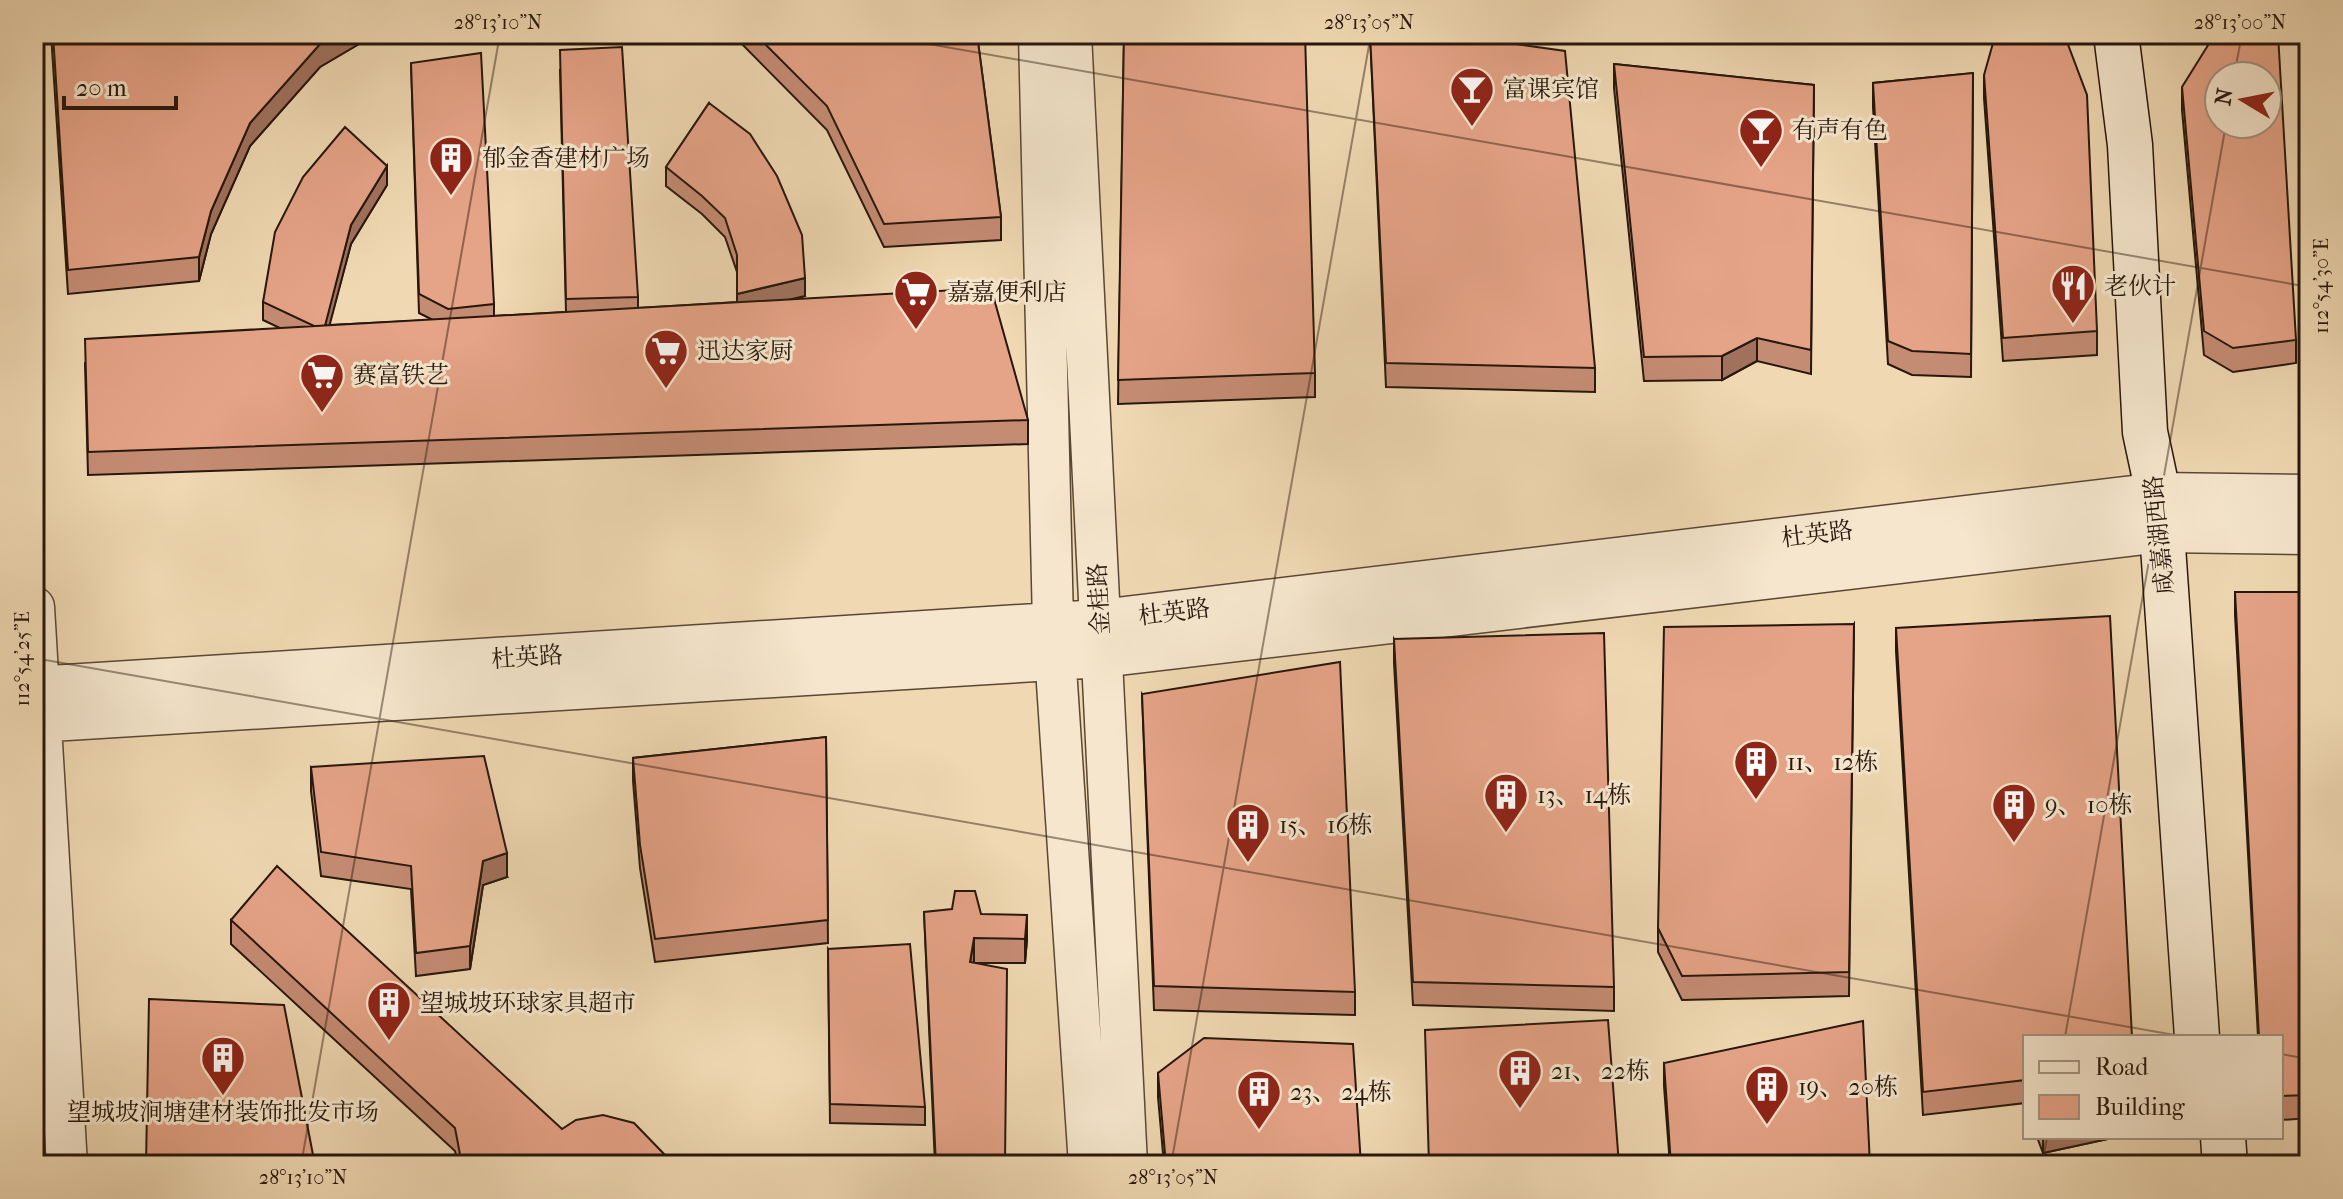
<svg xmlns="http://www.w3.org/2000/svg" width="2343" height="1199" viewBox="0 0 2343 1199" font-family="'IM FELL French Canon','Noto Serif SC',serif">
  <rect width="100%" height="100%" fill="#efd8b2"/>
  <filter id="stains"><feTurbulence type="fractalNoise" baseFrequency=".0025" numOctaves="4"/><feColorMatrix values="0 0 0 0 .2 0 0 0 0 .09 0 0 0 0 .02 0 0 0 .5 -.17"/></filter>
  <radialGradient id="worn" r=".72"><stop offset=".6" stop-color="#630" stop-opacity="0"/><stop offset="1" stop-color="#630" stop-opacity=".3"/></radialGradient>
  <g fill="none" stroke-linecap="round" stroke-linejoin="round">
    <g stroke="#594736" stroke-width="43">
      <path id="minor" d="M 1039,34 L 1053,623 L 1089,1165
        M 1071,34 L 1127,1165
        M 34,607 L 67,1165
        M 34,687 L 1100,620 L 2158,493 L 2309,495
        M 34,722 L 1102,657 L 2162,532 L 2309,534"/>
    </g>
    <g stroke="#27170c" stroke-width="47">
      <path id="secondary" d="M 2116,34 L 2130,145 L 2145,432 L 2158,493 L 2162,532 L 2197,1037
        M 2223,1137 L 2225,1165"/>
    </g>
    <use href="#minor" stroke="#f5e6cd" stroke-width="40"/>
    <use href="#secondary" stroke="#f5e6cd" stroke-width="44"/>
  </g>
  <path fill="#c58c74" stroke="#27170c" stroke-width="2" d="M 51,34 L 376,34 L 320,67 L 250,146 L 211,234 L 199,281 L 68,294 Z
    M 732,34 L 977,34 L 1001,217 L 1001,240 L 884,247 L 827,130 Z
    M 1124,34 L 1315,373 L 1315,397 L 1118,404 Z
    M 1370,34 L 1595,368 L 1595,392 L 1386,387 Z
    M 411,63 L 494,304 L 494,316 L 566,312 L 560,69 L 638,297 L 638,308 L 737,302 L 737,272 L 725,237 L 702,214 L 666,186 L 666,167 L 709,103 L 805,296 L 793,299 L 1028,420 L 1028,444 L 88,475 L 85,363 L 280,328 L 263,320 L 263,302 L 387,185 L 351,244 L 329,325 L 433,320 L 419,313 Z
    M 1614,64 L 1814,85 L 1811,374 L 1757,361 L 1722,380 L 1644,381 L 1614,88 Z
    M 1973,73 L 1971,377 L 1912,375 L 1888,364 L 1873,107 L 1873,83 Z
    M 1984,75 L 2097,331 L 2097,355 L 2003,361 L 1984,98 Z
    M 2182,87 L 2296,340 L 2296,363 L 2233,372 L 2204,355 L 2182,110 Z
    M 2235,592 L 2309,592 L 2309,1118 L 2281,1120 L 2281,1037 L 2258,1037 L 2235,615 Z
    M 1854,624 L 1849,996 L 1682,1000 L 1658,952 L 1658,928 Z
    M 1896,628 L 2025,1037 L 2025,1103 L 1923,1115 L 1896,651 Z
    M 1394,639 L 1614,987 L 1614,1011 L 1413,1005 L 1394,663 Z
    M 1142,694 L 1355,992 L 1355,1015 L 1154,1010 Z
    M 826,737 L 828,943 L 655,962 L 640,868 L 633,781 L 633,758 Z
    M 311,767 L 507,877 L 483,885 L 470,969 L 416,976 L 411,889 L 321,876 L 311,791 Z
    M 924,912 L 981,914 L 1027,939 L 1025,963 L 974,963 L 1005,1165 L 935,1165 Z
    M 231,920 L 562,1129 L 665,1165 L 458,1165 L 455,1151 L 231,944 Z
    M 828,949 L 925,1107 L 925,1125 L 830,1123 Z
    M 1664,1063 L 1870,1165 L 1670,1165 L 1664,1086 Z
    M 1158,1073 L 1361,1165 L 1164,1165 L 1158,1097 Z
    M 2037,1137 L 2117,1137 L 2043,1153 Z
    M 314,1160 L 314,1165 L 146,1165 Z"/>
  <path fill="#a0725e" stroke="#27170c" stroke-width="2" d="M 337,34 L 376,34 L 320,67 L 250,146 L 211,234 L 199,281 L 199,257 L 211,211 L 250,123 L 320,44 Z
    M 387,166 L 387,185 L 351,244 L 323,350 L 323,331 L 351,225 Z
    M 805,278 L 805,296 L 737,312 L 737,294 Z
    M 1757,338 L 1757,361 L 1722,380 L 1722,356 Z
    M 507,853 L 507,877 L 483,885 L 470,969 L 470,946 L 483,861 Z
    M 1027,915 L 1027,939 L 1025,963 L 1025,939 Z
    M 974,938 L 974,962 L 970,985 L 970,962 Z
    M 2043,1137 L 2117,1137 L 2043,1153 Z"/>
  <path fill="#e5a387" stroke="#27170c" stroke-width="2" fill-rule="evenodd" d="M 53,34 L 337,34 L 320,44 L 250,123 L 211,211 L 199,257 L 68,270 Z
    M 755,34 L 977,34 L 1001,217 L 884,224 L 827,106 Z
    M 1124,34 L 1305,34 L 1315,373 L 1118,380 Z
    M 1370,34 L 1445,34 L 1565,51 L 1595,368 L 1386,363 Z
    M 2023,34 L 2064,34 L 2087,95 L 2097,331 L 2003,338 L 1984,75 L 1995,36 Z
    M 2215,34 L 2278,34 L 2296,340 L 2233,348 L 2204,331 L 2182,87 ZM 2219,76 L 2267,76 L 2267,124 L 2219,124 Z
    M 622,47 L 638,297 L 566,299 L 560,50 Z
    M 481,53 L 494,304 L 448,309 L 419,294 L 411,63 Z
    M 1614,64 L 1814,85 L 1811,350 L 1757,338 L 1722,356 L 1644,357 Z
    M 1973,73 L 1971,354 L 1912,351 L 1888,341 L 1873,83 Z
    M 709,103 L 750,134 L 777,176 L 802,235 L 805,278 L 737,294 L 737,255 L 725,218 L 702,196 L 666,167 Z
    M 345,127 L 387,166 L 351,225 L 325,326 L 314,326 L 263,302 L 275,232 L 303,177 Z
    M 991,288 L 1028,420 L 88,452 L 85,339 Z
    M 2235,592 L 2309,592 L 2309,1095 L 2281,1096 L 2281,1037 L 2259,1037 Z
    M 2110,616 L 2132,1037 L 2025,1037 L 2025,1080 L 1923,1092 L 1896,628 Z
    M 1854,624 L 1849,972 L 1682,976 L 1658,928 L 1664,627 Z
    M 1604,633 L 1614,987 L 1413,982 L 1394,639 Z
    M 1340,662 L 1355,992 L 1154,986 L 1142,694 Z
    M 826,737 L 828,920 L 655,939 L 640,845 L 633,758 Z
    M 484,756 L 507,853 L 483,861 L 470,946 L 416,953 L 411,866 L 321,852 L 311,767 Z
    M 277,866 L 562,1129 L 576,1120 L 603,1115 L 634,1123 L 665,1155 L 665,1165 L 462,1165 L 455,1128 L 231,920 Z
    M 955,891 L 975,891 L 981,914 L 1027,915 L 1025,939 L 974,938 L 970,962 L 1007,969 L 1005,1165 L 936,1165 L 924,912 L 952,909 Z
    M 910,944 L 925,1107 L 830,1104 L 828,949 Z
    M 149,999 L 284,1005 L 314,1160 L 283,1165 L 146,1165 Z
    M 1608,1020 L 1619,1165 L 1429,1165 L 1425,1030 Z
    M 1863,1021 L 1870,1165 L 1671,1165 L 1664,1063 Z
    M 1204,1038 L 1353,1044 L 1361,1165 L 1166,1165 L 1158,1073 Z"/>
  <path fill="none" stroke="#27170c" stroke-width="2" stroke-opacity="0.45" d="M 872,34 L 2309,287M 2234,76 L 2242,34M 34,658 L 2186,1037M 2065,1037 L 2226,124M 2281,1054 L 2309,1059M 301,1165 L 500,34M 1171,1165 L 1371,34M 2042,1165 L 2047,1137"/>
  <defs>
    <g id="bar-pin" transform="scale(2.3)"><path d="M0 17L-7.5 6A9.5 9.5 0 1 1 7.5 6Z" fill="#8f2418" stroke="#f5e6cd"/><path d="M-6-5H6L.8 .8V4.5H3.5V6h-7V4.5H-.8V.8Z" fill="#fff"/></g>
    <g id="building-pin" transform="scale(2.3)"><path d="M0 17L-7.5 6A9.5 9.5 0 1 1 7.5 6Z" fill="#8f2418" stroke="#f5e6cd"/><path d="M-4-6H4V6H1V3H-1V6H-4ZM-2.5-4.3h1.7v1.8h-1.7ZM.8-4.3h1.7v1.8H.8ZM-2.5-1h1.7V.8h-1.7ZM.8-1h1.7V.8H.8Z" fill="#fff"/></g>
    <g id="restaurant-pin" transform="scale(2.3)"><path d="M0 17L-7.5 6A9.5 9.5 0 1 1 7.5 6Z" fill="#8f2418" stroke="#f5e6cd"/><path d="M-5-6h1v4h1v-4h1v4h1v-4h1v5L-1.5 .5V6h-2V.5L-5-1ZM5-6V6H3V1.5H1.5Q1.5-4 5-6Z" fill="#fff"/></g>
    <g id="supermarket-pin" transform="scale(2.3)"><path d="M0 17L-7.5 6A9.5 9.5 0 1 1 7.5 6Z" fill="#8f2418" stroke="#f5e6cd"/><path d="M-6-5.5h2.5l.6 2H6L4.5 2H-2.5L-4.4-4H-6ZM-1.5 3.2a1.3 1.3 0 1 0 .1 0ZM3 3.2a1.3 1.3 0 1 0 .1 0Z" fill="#fff"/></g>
  </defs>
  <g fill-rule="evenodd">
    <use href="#bar-pin" x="1472" y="89"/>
    <use href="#bar-pin" x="1761" y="130"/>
    <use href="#building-pin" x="451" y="158"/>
    <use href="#restaurant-pin" x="2073" y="286"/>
    <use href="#supermarket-pin" x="916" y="292"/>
    <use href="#supermarket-pin" x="666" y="351"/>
    <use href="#supermarket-pin" x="322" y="375"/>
    <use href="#building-pin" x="1756" y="762"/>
    <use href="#building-pin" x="1506" y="795"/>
    <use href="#building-pin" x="2014" y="805"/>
    <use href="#building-pin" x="1248" y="825"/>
    <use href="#building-pin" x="389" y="1003"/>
    <use href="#building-pin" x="223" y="1058"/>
    <use href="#building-pin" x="1520" y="1071"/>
    <use href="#building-pin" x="1767" y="1087"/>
    <use href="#building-pin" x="1259" y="1092"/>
  </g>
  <g text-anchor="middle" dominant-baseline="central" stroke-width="6" stroke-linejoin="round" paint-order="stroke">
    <g font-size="24" fill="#27170c" stroke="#f5e6cd" text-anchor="start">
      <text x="1503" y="89">富课宾馆</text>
      <text x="1792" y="130">有声有色</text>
      <text x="482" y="158">郁金香建材广场</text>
      <text x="2104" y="286">老伙计</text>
      <text x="947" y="292">嘉嘉便利店</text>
      <text x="697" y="351">迅达家厨</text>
      <text x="353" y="375">赛富铁艺</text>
      <text x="1787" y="762">11、 12栋</text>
      <text x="1537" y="795">13、 14栋</text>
      <text x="2045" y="805">9、 10栋</text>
      <text x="1279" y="825">15、 16栋</text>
      <text x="420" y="1003">望城坡环球家具超市</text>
      <text x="1551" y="1071">21、 22栋</text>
      <text x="1798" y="1087">19、 20栋</text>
      <text x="1290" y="1092">23、 24栋</text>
      <text x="223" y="1112" text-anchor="middle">望城坡涧塘建材装饰批发市场</text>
    </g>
    <g font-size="24" fill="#27170c" stroke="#f5e6cd">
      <text transform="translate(1817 534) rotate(-7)">杜英路</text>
      <text transform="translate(2159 535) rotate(-96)">咸嘉湖西路</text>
      <text transform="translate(1099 599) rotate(-93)">金桂路</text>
      <text transform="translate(1174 612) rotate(-7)">杜英路</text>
      <text transform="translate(527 657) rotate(-4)">杜英路</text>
    </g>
  </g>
  <rect width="2343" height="1199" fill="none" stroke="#efd8b2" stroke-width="88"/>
  <rect x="2023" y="1035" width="260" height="104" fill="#f5e6cd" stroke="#a39380" stroke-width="2"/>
  <rect x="2039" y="1061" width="40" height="12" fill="#f5e6cd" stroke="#a39380" stroke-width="2"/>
  <text x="2095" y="1075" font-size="24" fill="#27170c">Road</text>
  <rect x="2039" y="1095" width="40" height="24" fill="#e5a387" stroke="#a39380" stroke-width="2"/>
  <text x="2095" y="1115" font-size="24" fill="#27170c">Building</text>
  <g transform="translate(2243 100) rotate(280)"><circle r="38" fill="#f5e6cd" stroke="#a39380" stroke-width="2"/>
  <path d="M0-6L14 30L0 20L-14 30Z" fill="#8f2418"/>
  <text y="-12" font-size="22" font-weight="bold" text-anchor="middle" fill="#27170c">N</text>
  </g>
  <path d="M64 96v12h112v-12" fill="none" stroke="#27170c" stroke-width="4"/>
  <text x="76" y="96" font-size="24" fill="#27170c" stroke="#f5e6cd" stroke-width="6" paint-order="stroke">20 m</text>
  <rect x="44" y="44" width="2255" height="1111" fill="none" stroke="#27170c" stroke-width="3"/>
  <g font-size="20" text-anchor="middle" fill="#27170c">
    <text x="498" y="29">28°13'10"N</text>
    <text x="1369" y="29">28°13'05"N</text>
    <text x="2240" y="29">28°13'00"N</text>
    <text transform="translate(2321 286) rotate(-90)" y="7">112°54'30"E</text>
    <text transform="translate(22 659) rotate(-90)" y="7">112°54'25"E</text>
    <text x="303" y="1184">28°13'10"N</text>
    <text x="1173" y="1184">28°13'05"N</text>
  </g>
  <rect width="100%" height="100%" filter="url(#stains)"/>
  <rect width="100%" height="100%" fill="url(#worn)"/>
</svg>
